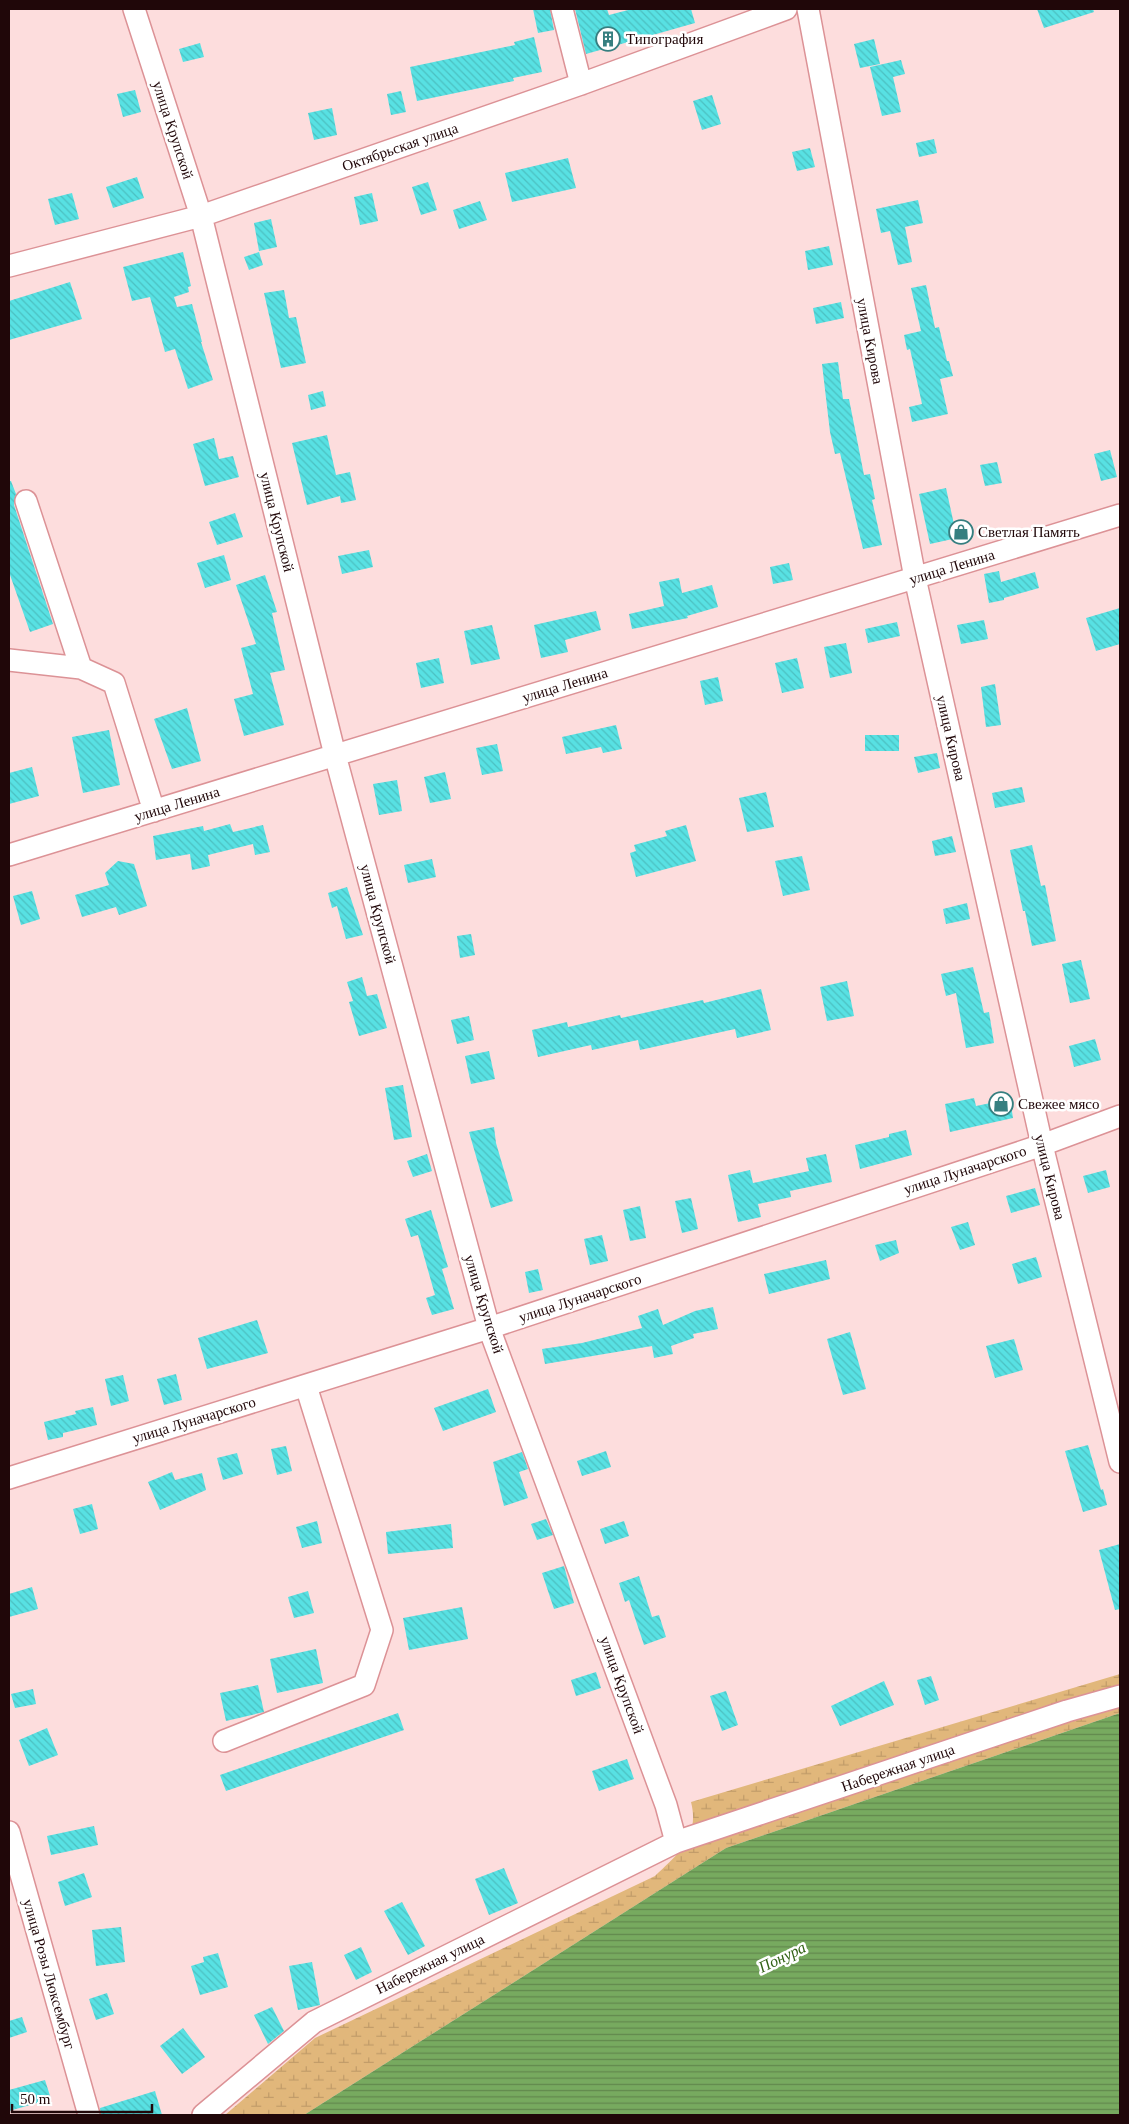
<svg xmlns="http://www.w3.org/2000/svg" width="1129" height="2124" viewBox="0 0 1129 2124" font-family="Georgia,serif">
  <defs>
    <pattern id="wetland-marsh" width="20" height="14" patternUnits="userSpaceOnUse" patternTransform="scale(1.25)"><rect width="20" height="14" fill="#e1b77b"/><path d="M1 5h8M5 5V1M11 12h8M15 12V8" fill="none" stroke="#c19c69"/></pattern>
    <pattern id="water-rules" width="6" height="5" patternUnits="userSpaceOnUse" patternTransform="scale(1.25)"><rect width="6" height="5" fill="#77aa5f"/><path d="M0 2.5h6" fill="none" stroke="#61884d"/></pattern>
    <pattern id="building-back-hatch" width="6" height="6" patternUnits="userSpaceOnUse" patternTransform="scale(1.25)"><rect width="6" height="6" fill="#58e1e3"/><path d="M-1 5l2 2M0 0l6 6M5-1l2 2" fill="none" stroke="#4cc0c1"/></pattern>
  </defs>
  <rect width="100%" height="100%" fill="#fddddd"/>
  <path fill="url(#wetland-marsh)" d="M 1120,1674 L 1120,1713 L 726,1848 L 304,2115 L 225,2115 L 315,2038 L 655,1876 C 678,1854 700,1837 691,1802 Z"/>
  <path fill="url(#water-rules)" d="M 1120,1713 L 1120,2115 L 304,2115 L 726,1848 Z"/>
  <path fill="url(#building-back-hatch)" d="M 533,9 L 550,9 L 554,30 L 538,33 Z
    M 575,9 L 607,9 L 609,15 L 632,9 L 691,9 L 695,23 L 586,54 Z
    M 1037,9 L 1093,9 L 1094,12 L 1044,28 Z
    M 534,37 L 542,72 L 513,78 L 514,81 L 417,101 L 410,67 L 515,45 L 514,42 Z
    M 874,39 L 880,64 L 860,68 L 854,44 Z
    M 200,43 L 204,57 L 183,62 L 179,49 Z
    M 901,60 L 905,74 L 893,77 L 901,112 L 882,116 L 870,67 Z
    M 135,90 L 141,112 L 123,117 L 117,94 Z
    M 401,91 L 406,112 L 391,115 L 387,94 Z
    M 712,95 L 721,124 L 702,130 L 693,101 Z
    M 332,108 L 337,135 L 314,140 L 308,113 Z
    M 934,139 L 937,153 L 919,157 L 916,143 Z
    M 810,148 L 815,167 L 797,171 L 792,152 Z
    M 568,158 L 576,188 L 512,202 L 505,173 Z
    M 137,177 L 144,198 L 113,208 L 106,187 Z
    M 428,182 L 437,210 L 421,215 L 412,187 Z
    M 72,193 L 79,219 L 55,225 L 48,199 Z
    M 372,193 L 378,221 L 360,225 L 354,197 Z
    M 918,200 L 923,223 L 905,227 L 912,262 L 898,265 L 890,231 L 881,233 L 876,209 Z
    M 480,201 L 487,220 L 459,229 L 453,210 Z
    M 271,219 L 277,247 L 259,251 L 254,223 Z
    M 829,246 L 833,265 L 808,270 L 805,251 Z
    M 183,252 L 191,286 L 188,287 L 189,292 L 174,297 L 177,307 L 192,304 L 202,342 L 201,342 L 213,380 L 188,389 L 175,349 L 165,352 L 150,297 L 132,301 L 123,267 Z
    M 259,252 L 263,265 L 249,270 L 244,257 Z
    M 70,282 L 82,319 L 9,340 L 9,301 Z
    M 926,285 L 935,328 L 939,327 L 947,361 L 949,361 L 953,376 L 940,379 L 948,414 L 912,422 L 909,407 L 922,404 L 910,349 L 907,350 L 904,335 L 921,331 L 911,288 Z
    M 284,290 L 289,318 L 296,317 L 306,363 L 281,368 L 264,293 Z
    M 841,302 L 844,318 L 816,324 L 813,308 Z
    M 838,362 L 843,399 L 849,399 L 864,475 L 870,474 L 875,499 L 872,500 L 882,545 L 863,549 L 840,453 L 835,454 L 830,432 L 822,364 Z
    M 323,391 L 326,406 L 311,410 L 308,395 Z
    M 327,435 L 336,475 L 350,472 L 356,500 L 341,503 L 340,496 L 307,505 L 292,443 Z
    M 214,438 L 219,459 L 233,456 L 239,477 L 205,486 L 193,444 Z
    M 1110,450 L 1117,477 L 1101,481 L 1094,454 Z
    M 997,462 L 1002,483 L 985,486 L 980,465 Z
    M 9,481 L 11,481 L 16,494 L 14,505 L 53,624 L 30,632 L 9,572 Z
    M 946,488 L 957,538 L 930,544 L 919,494 Z
    M 235,513 L 243,537 L 217,545 L 209,522 Z
    M 369,550 L 373,567 L 342,574 L 338,556 Z
    M 224,555 L 231,580 L 205,588 L 197,563 Z
    M 789,563 L 793,580 L 773,584 L 770,567 Z
    M 999,571 L 1001,582 L 1035,572 L 1039,588 L 1004,598 L 1004,600 L 989,603 L 984,574 Z
    M 265,575 L 277,612 L 272,613 L 285,670 L 270,673 L 284,725 L 244,736 L 234,699 L 253,694 L 241,648 L 256,644 L 236,585 Z
    M 679,578 L 682,593 L 712,585 L 718,607 L 687,616 L 688,618 L 632,629 L 629,614 L 664,606 L 659,582 Z
    M 1120,608 L 1120,644 L 1096,651 L 1086,618 Z
    M 596,611 L 601,630 L 565,640 L 568,652 L 541,658 L 534,625 Z
    M 984,620 L 988,639 L 961,644 L 957,625 Z
    M 897,622 L 900,636 L 868,643 L 865,629 Z
    M 492,625 L 500,659 L 471,665 L 464,631 Z
    M 846,643 L 852,673 L 830,678 L 824,647 Z
    M 439,658 L 444,683 L 421,688 L 416,663 Z
    M 797,658 L 804,688 L 782,693 L 775,663 Z
    M 718,677 L 723,701 L 705,705 L 700,681 Z
    M 995,684 L 1001,725 L 986,727 L 981,687 Z
    M 187,708 L 201,761 L 172,769 L 154,719 Z
    M 616,725 L 622,749 L 603,753 L 601,747 L 566,754 L 562,737 Z
    M 109,730 L 120,785 L 83,793 L 72,737 Z
    M 865,735 L 899,735 L 899,751 L 865,751 Z
    M 497,744 L 503,771 L 482,775 L 476,748 Z
    M 937,753 L 940,768 L 918,773 L 914,757 Z
    M 32,767 L 39,796 L 9,804 L 9,773 Z
    M 445,772 L 451,799 L 430,803 L 424,777 Z
    M 397,780 L 402,811 L 379,815 L 373,784 Z
    M 1022,787 L 1025,802 L 995,808 L 992,793 Z
    M 766,792 L 774,827 L 747,832 L 739,798 Z
    M 230,824 L 233,832 L 263,825 L 270,852 L 255,855 L 253,844 L 208,855 L 210,866 L 192,870 L 190,854 L 156,860 L 153,836 L 203,826 L 204,831 Z
    M 686,825 L 696,861 L 636,877 L 630,853 L 636,851 L 634,845 L 667,836 L 665,831 Z
    M 952,836 L 956,852 L 935,856 L 932,841 Z
    M 1032,845 L 1041,886 L 1045,885 L 1056,941 L 1032,946 L 1025,911 L 1023,911 L 1010,850 Z
    M 802,856 L 810,890 L 783,896 L 775,861 Z
    M 432,859 L 436,877 L 408,883 L 404,865 Z
    M 118,861 L 134,864 L 147,906 L 119,915 L 116,907 L 82,917 L 75,895 L 109,885 L 105,873 Z
    M 347,887 L 363,935 L 346,939 L 337,906 L 332,908 L 328,893 Z
    M 32,891 L 40,919 L 21,925 L 13,896 Z
    M 967,903 L 970,919 L 946,924 L 943,909 Z
    M 471,934 L 475,955 L 460,958 L 457,936 Z
    M 1081,960 L 1090,999 L 1070,1003 L 1062,964 Z
    M 973,967 L 984,1013 L 989,1012 L 994,1043 L 966,1048 L 956,993 L 946,996 L 941,974 Z
    M 362,977 L 367,996 L 377,994 L 387,1028 L 359,1036 L 349,1002 L 353,1001 L 347,982 Z
    M 847,981 L 854,1016 L 827,1021 L 820,987 Z
    M 761,989 L 771,1030 L 737,1038 L 735,1029 L 640,1050 L 638,1040 L 592,1050 L 591,1045 L 538,1057 L 532,1030 L 567,1022 L 568,1027 L 620,1015 L 621,1018 L 703,1000 L 704,1003 Z
    M 469,1016 L 474,1040 L 457,1044 L 451,1020 Z
    M 1095,1039 L 1101,1060 L 1074,1067 L 1069,1046 Z
    M 489,1051 L 495,1079 L 471,1084 L 465,1056 Z
    M 403,1085 L 412,1137 L 394,1140 L 385,1088 Z
    M 974,1098 L 976,1106 L 1010,1099 L 1013,1118 L 950,1132 L 945,1104 Z
    M 494,1127 L 496,1143 L 513,1201 L 491,1208 L 469,1132 Z
    M 906,1130 L 912,1155 L 860,1169 L 855,1145 L 889,1137 L 889,1134 Z
    M 427,1154 L 432,1171 L 413,1177 L 407,1161 Z
    M 826,1154 L 832,1182 L 790,1191 L 791,1197 L 758,1204 L 761,1217 L 738,1222 L 728,1175 L 750,1170 L 753,1183 L 809,1171 L 806,1158 Z
    M 1106,1170 L 1110,1187 L 1088,1193 L 1083,1176 Z
    M 1035,1188 L 1040,1205 L 1011,1213 L 1006,1196 Z
    M 691,1198 L 698,1229 L 682,1233 L 675,1201 Z
    M 640,1206 L 646,1238 L 630,1241 L 623,1210 Z
    M 431,1210 L 448,1267 L 442,1269 L 454,1309 L 432,1315 L 426,1298 L 435,1295 L 418,1235 L 411,1237 L 405,1219 Z
    M 968,1222 L 975,1245 L 960,1250 L 951,1227 Z
    M 602,1235 L 608,1261 L 590,1265 L 584,1239 Z
    M 896,1240 L 899,1253 L 880,1261 L 875,1245 Z
    M 1036,1257 L 1042,1277 L 1018,1284 L 1012,1264 Z
    M 826,1260 L 830,1279 L 769,1294 L 764,1274 Z
    M 538,1269 L 543,1290 L 529,1293 L 525,1272 Z
    M 713,1307 L 718,1329 L 693,1334 L 694,1338 L 671,1346 L 673,1354 L 654,1358 L 652,1346 L 545,1364 L 542,1349 L 582,1343 L 642,1328 L 638,1316 L 658,1309 L 663,1325 L 695,1311 Z
    M 257,1320 L 268,1353 L 207,1369 L 198,1338 Z
    M 850,1332 L 866,1389 L 843,1395 L 827,1339 Z
    M 1014,1339 L 1023,1370 L 995,1378 L 986,1346 Z
    M 176,1374 L 182,1400 L 164,1405 L 157,1379 Z
    M 123,1375 L 129,1401 L 111,1406 L 105,1379 Z
    M 488,1389 L 496,1412 L 443,1431 L 434,1408 Z
    M 93,1407 L 97,1425 L 63,1433 L 63,1437 L 48,1440 L 44,1422 L 76,1414 L 75,1411 Z
    M 1088,1445 L 1101,1490 L 1103,1489 L 1107,1505 L 1083,1512 L 1065,1451 Z
    M 286,1446 L 292,1471 L 277,1475 L 271,1449 Z
    M 606,1451 L 611,1467 L 582,1476 L 577,1461 Z
    M 522,1452 L 528,1469 L 519,1472 L 528,1498 L 504,1506 L 493,1462 Z
    M 237,1453 L 243,1474 L 223,1480 L 217,1458 Z
    M 172,1472 L 175,1480 L 202,1473 L 206,1490 L 160,1510 L 148,1482 Z
    M 92,1504 L 98,1529 L 80,1534 L 73,1509 Z
    M 546,1519 L 553,1535 L 537,1540 L 531,1524 Z
    M 317,1521 L 322,1543 L 302,1548 L 296,1527 Z
    M 624,1521 L 629,1536 L 605,1544 L 600,1529 Z
    M 451,1524 L 453,1548 L 388,1554 L 386,1532 Z
    M 1120,1544 L 1120,1609 L 1115,1610 L 1099,1550 Z
    M 564,1566 L 574,1603 L 554,1609 L 542,1573 Z
    M 639,1576 L 652,1617 L 659,1615 L 666,1637 L 644,1645 L 629,1600 L 625,1602 L 619,1583 Z
    M 32,1587 L 38,1609 L 9,1617 L 9,1594 Z
    M 308,1591 L 314,1613 L 294,1618 L 288,1597 Z
    M 462,1607 L 468,1639 L 409,1650 L 403,1618 Z
    M 316,1649 L 323,1683 L 277,1693 L 270,1659 Z
    M 596,1672 L 601,1688 L 576,1696 L 571,1680 Z
    M 931,1676 L 939,1700 L 925,1705 L 917,1680 Z
    M 884,1681 L 894,1705 L 840,1726 L 831,1706 Z
    M 258,1685 L 264,1712 L 226,1721 L 220,1693 Z
    M 33,1689 L 36,1704 L 15,1708 L 11,1694 Z
    M 726,1691 L 738,1725 L 722,1731 L 710,1696 Z
    M 398,1713 L 404,1730 L 226,1791 L 220,1775 Z
    M 47,1728 L 58,1755 L 29,1766 L 19,1740 Z
    M 627,1759 L 634,1779 L 599,1791 L 592,1771 Z
    M 94,1826 L 98,1845 L 51,1855 L 47,1836 Z
    M 504,1868 L 518,1903 L 489,1915 L 475,1879 Z
    M 84,1873 L 92,1897 L 65,1906 L 58,1882 Z
    M 402,1902 L 425,1946 L 408,1955 L 384,1911 Z
    M 121,1927 L 125,1962 L 96,1966 L 92,1930 Z
    M 361,1947 L 372,1972 L 356,1980 L 344,1955 Z
    M 218,1953 L 228,1987 L 200,1995 L 191,1966 L 204,1962 L 203,1957 Z
    M 312,1962 L 320,2005 L 298,2010 L 289,1966 Z
    M 107,1993 L 114,2014 L 96,2020 L 89,1999 Z
    M 272,2007 L 284,2031 L 268,2044 L 254,2015 Z
    M 22,2017 L 27,2032 L 9,2038 L 9,2021 Z
    M 183,2028 L 205,2057 L 182,2074 L 160,2046 Z
    M 45,2080 L 51,2099 L 9,2111 L 9,2090 Z
    M 155,2091 L 162,2115 L 101,2115 L 100,2108 Z"/>
  <g fill="none" stroke-linecap="round" stroke-linejoin="round">
    <g stroke="#dc9296" stroke-width="24">
      <path id="minor" d="M 134,9 L 201,216 L 335,755 L 489,1328 L 666,1805 L 676,1842 L 314,2022 L 203,2115
        M 562,9 L 581,84
        M 808,9 L 915,578 L 1042,1145 L 1120,1462
        M 9,266 L 201,216 L 581,84 L 786,9
        M 26,501 L 81,668
        M 9,660 L 81,668 L 114,683 L 154,811
        M 9,855 L 1120,515
        M 9,1478 L 489,1328 L 1042,1145 L 1120,1116
        M 224,1741 L 364,1685 L 382,1630 L 306,1386
        M 9,1832 L 89,2115
        M 676,1842 L 1067,1711 L 1120,1696"/>
    </g>
    <use href="#minor" stroke="#fff" stroke-width="21"/>
  </g>
  <defs>
    <g id="building-ring" transform="scale(1.25)"><circle r="9.5" fill="#fff" stroke="#367f80" stroke-width="1.5"/><path d="M-4-6H4V6H1V3H-1V6H-4ZM-2.5-4.3h1.7v1.8h-1.7ZM.8-4.3h1.7v1.8H.8ZM-2.5-1h1.7V.8h-1.7ZM.8-1h1.7V.8H.8Z" fill="#367f80"/></g>
    <g id="shop-ring" transform="scale(1.25)"><circle r="9.5" fill="#fff" stroke="#367f80" stroke-width="1.5"/><path d="M-5-2.5h2.3a2.7 3.5 0 0 1 5.4 0H5L5.5 6h-11ZM-1.5-2.5h3a1.5 2.3 0 0 0-3 0Z" fill="#367f80"/></g>
  </defs>
  <g fill-rule="evenodd">
    <use href="#building-ring" x="608" y="39"/>
    <use href="#shop-ring" x="961" y="532"/>
    <use href="#shop-ring" x="1001" y="1104"/>
  </g>
  <g text-anchor="middle" dominant-baseline="central" stroke-width="5" stroke-linejoin="round" paint-order="stroke">
    <g font-size="15" fill="#200709" stroke="#fff" text-anchor="start">
      <text x="626" y="39">Типография</text>
      <text x="978" y="532">Светлая Память</text>
      <text x="1018" y="1104">Свежее мясо</text>
    </g>
    <g font-size="15" fill="#200709" stroke="#fff">
      <text transform="translate(173 130) rotate(72)">улица Крупской</text>
      <text transform="translate(400 147) rotate(-19)">Октябрьская улица</text>
      <text transform="translate(870 341) rotate(79)">улица Кирова</text>
      <text transform="translate(277 522) rotate(76)">улица Крупской</text>
      <text transform="translate(952 567) rotate(-17)">улица Ленина</text>
      <text transform="translate(565 685) rotate(-17)">улица Ленина</text>
      <text transform="translate(951 738) rotate(77)">улица Кирова</text>
      <text transform="translate(177 804) rotate(-17)">улица Ленина</text>
      <text transform="translate(378 914) rotate(75)">улица Крупской</text>
      <text transform="translate(965 1170) rotate(-18)">улица Луначарского</text>
      <text transform="translate(1050 1177) rotate(76)">улица Кирова</text>
      <text transform="translate(580 1298) rotate(-18)">улица Луначарского</text>
      <text transform="translate(484 1304) rotate(73)">улица Крупской</text>
      <text transform="translate(194 1420) rotate(-17)">улица Луначарского</text>
      <text transform="translate(622 1685) rotate(70)">улица Крупской</text>
      <text transform="translate(898 1768) rotate(-19)">Набережная улица</text>
      <text transform="translate(430 1964) rotate(-26)">Набережная улица</text>
      <text transform="translate(49 1974) rotate(74)">улица Розы Люксембург</text>
    </g>
    <g font-size="16" font-style="italic" fill="#326215" stroke="#fff">
      <text transform="translate(782 1957) rotate(-26)">Понура</text>
    </g>
  </g>
  <rect width="1129" height="2124" fill="none" stroke="#200709" stroke-width="20"/>
  <path d="M12 2104v8h140v-8" fill="none" stroke="#200709" stroke-width="2.5"/>
  <text x="20" y="2104" font-size="15" fill="#200709" stroke="#ffffff" stroke-width="4" paint-order="stroke">50 m</text>
</svg>
